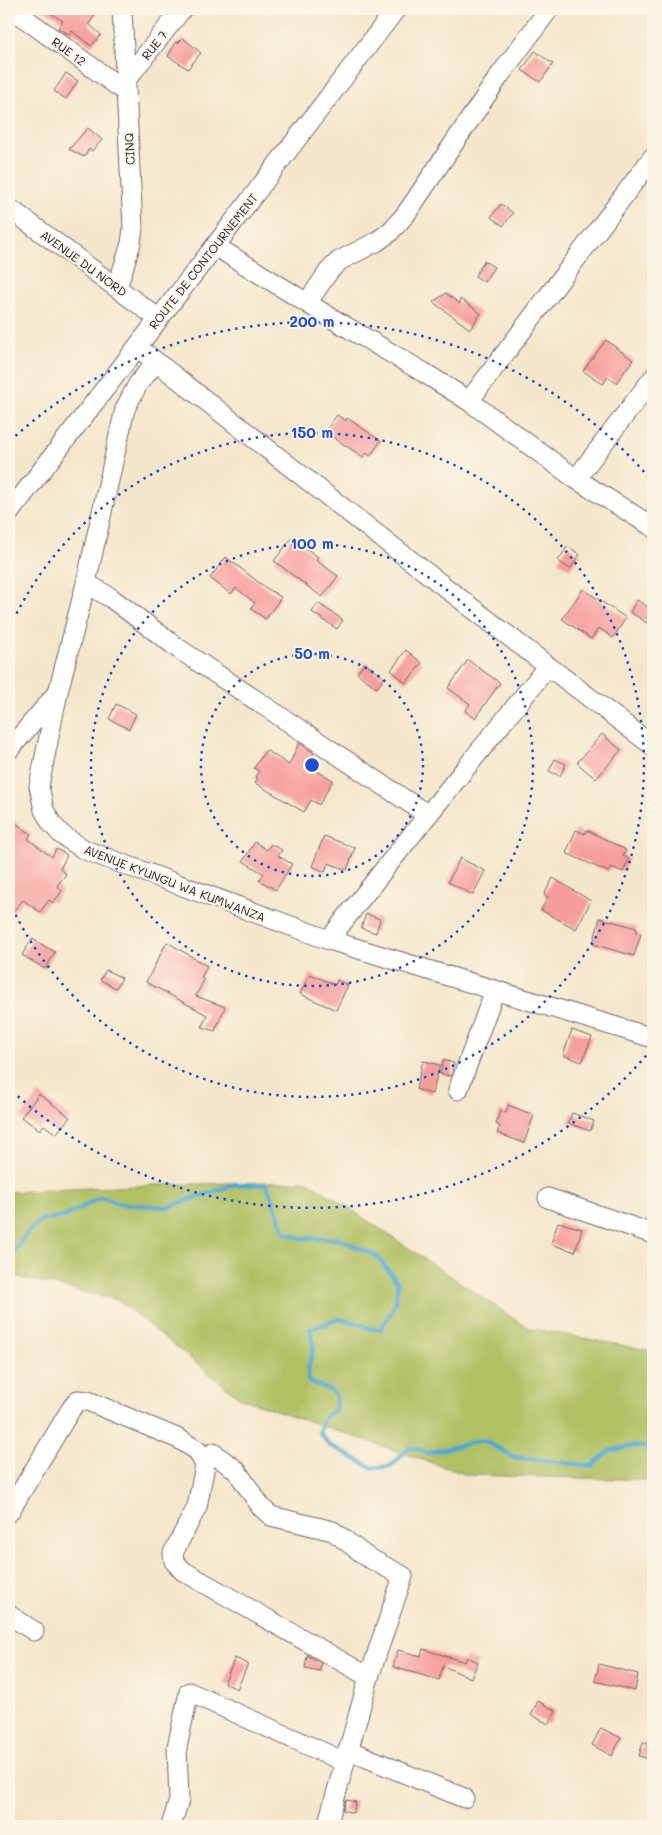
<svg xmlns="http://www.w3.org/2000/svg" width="662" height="1835" viewBox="0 0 662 1835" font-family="Mali,sans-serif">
  <rect width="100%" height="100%" fill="#fcf5e5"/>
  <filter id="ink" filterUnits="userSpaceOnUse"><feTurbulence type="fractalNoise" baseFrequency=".02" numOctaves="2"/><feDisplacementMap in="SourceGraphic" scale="10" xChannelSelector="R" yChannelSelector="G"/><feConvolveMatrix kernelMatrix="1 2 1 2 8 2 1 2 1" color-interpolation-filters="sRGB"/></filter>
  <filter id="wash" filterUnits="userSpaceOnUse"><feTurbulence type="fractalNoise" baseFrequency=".0096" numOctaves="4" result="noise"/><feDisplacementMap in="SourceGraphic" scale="20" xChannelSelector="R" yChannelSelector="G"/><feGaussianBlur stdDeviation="1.12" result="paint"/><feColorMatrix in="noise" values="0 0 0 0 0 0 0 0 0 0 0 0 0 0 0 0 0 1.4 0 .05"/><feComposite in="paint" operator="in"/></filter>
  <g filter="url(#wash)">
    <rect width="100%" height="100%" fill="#f4e6cb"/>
    <path fill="#b0c063" stroke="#69714f" d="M 308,1181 L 528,1328 L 653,1351 L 653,1480 L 468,1475 L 240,1398 L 118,1300 L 9,1275 L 9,1192 L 156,1185 Z"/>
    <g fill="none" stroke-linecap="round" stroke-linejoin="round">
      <path stroke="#50a7cd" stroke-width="4.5" d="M 9,1256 L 12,1255 L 26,1234 L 41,1220 L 64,1217 L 101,1197 L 120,1204 L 168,1207 L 237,1184 L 267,1185 L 285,1233 L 301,1238 L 339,1239 L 377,1256 L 398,1283 L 395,1304 L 381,1330 L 368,1328 L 361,1324 L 339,1319 L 310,1329 L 314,1348 L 309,1364 L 308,1381 L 330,1390 L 336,1396 L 336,1410 L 325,1416 L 319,1432 L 329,1445 L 373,1468 L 391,1466 L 409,1448 L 418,1449 L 428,1453 L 483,1440 L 514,1457 L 592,1466 L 609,1451 L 633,1446 L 653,1448"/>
    </g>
    <g id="blocks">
      <path fill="#f69d9b" d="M 44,9 L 99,9 L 89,24 L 101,35 L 91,46 L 72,31 L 70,35 L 58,28 L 63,21 Z
        M 183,38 L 201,53 L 188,69 L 168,56 L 176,42 L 178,43 Z
        M 535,51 L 553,64 L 540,82 L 522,70 Z
        M 66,73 L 78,81 L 66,99 L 54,91 Z
        M 88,128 L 102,140 L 92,151 L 89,149 L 84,157 L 69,149 Z
        M 501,204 L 513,213 L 503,226 L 491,217 Z
        M 484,261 L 494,267 L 484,282 L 475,276 Z
        M 446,293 L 460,304 L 460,299 L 481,313 L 470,329 L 433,302 Z
        M 606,340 L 633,360 L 616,383 L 608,377 L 603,384 L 583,371 Z
        M 337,415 L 346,421 L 347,418 L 381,441 L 370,456 L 366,453 L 363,457 L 325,432 Z
        M 292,538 L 318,557 L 316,560 L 338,576 L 322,597 L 274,561 Z
        M 568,546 L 580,555 L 570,569 L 558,561 Z
        M 226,557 L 266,588 L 281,597 L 266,619 L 251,609 L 255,603 L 236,588 L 231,594 L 210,578 Z
        M 583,589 L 626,618 L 613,638 L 599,628 L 591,639 L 562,619 Z
        M 637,600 L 653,610 L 653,627 L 630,612 Z
        M 318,603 L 343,620 L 337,629 L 312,612 Z
        M 406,650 L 422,663 L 406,683 L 391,670 Z
        M 468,660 L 500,683 L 475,718 L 465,711 L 470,704 L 448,688 Z
        M 365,663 L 384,678 L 377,688 L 357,673 Z
        M 116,704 L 136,714 L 129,729 L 109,719 Z
        M 602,734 L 621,750 L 596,779 L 577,763 Z
        M 299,743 L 314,753 L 308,766 L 333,780 L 319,805 L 311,800 L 304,812 L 255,783 L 258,779 L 255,777 L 259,771 L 254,768 L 266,750 L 289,765 Z
        M 555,759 L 566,764 L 560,776 L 549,771 Z
        M 9,818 L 31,834 L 28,839 L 52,857 L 56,849 L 67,855 L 60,869 L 66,874 L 57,886 L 62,891 L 53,903 L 49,900 L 40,912 L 23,900 L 9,916 Z
        M 576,830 L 585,834 L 587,830 L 626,850 L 623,856 L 629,859 L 623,872 L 611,867 L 608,872 L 566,853 Z
        M 324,836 L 355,848 L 347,870 L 328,863 L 325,872 L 312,866 Z
        M 255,842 L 267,850 L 271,844 L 282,850 L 278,856 L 292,864 L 276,890 L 259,880 L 264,874 L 243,861 Z
        M 460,858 L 485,871 L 473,895 L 448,882 Z
        M 553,878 L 591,901 L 576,929 L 541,910 L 548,897 L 544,895 Z
        M 366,914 L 380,919 L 376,933 L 361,928 Z
        M 600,918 L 637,928 L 636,933 L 641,934 L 634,956 L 593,944 Z
        M 32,939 L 55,952 L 45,969 L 22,955 Z
        M 167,942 L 207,966 L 201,978 L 204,980 L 196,996 L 225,1007 L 215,1031 L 202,1027 L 207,1015 L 146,982 Z
        M 106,970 L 122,978 L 116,988 L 100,980 Z
        M 310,974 L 335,985 L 337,980 L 348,985 L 336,1010 L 300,994 Z
        M 572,1030 L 592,1037 L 582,1062 L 563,1055 Z
        M 443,1060 L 454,1063 L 451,1076 L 440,1074 Z
        M 423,1061 L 440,1065 L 432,1094 L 416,1089 Z
        M 39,1094 L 70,1117 L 56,1134 L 44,1125 L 40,1130 L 21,1117 Z
        M 508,1105 L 534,1115 L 524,1143 L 497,1133 L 500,1126 L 496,1124 L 500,1110 L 506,1113 Z
        M 572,1113 L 594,1121 L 590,1131 L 568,1123 Z
        M 558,1222 L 582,1229 L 575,1252 L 551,1244 Z
        M 423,1649 L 465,1662 L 467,1657 L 478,1662 L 471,1678 L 443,1666 L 439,1680 L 393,1667 L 398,1650 L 421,1656 Z
        M 307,1655 L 321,1663 L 320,1671 L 305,1668 Z
        M 235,1658 L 248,1664 L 237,1689 L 224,1683 Z
        M 599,1664 L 638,1674 L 635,1691 L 595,1681 Z
        M 538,1701 L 556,1711 L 549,1724 L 531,1715 Z
        M 601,1728 L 621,1738 L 612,1756 L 592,1745 Z
        M 643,1742 L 653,1745 L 653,1760 L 639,1756 Z
        M 346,1800 L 356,1802 L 353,1813 L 343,1810 Z"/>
    </g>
  </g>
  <g filter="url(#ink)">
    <use href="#blocks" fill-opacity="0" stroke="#6c676d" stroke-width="1"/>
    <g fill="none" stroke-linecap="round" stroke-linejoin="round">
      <g stroke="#6c676d" stroke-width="21">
        <path id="minor" d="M 12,9 L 126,92
          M 126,80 L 182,9
          M 9,208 L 159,319
          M 215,246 L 328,316 L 423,372 L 469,401 L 576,479 L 653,378
          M 117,288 L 131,243 L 133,228 L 122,9
          M 307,303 L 329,271 L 339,261 L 376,242 L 389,233 L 406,214 L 500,75 L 549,9
          M 146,354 C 280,458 413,564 548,666
          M 156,362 L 138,384 L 125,409 L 86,583 L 58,692 L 39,786 L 44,810 L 52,824 L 62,835 L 85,850 L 329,940 L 653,1038
          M 469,401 L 653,157
          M 576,479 L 653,527
          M 9,513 L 215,246 L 396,9
          M 86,583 L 111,598 L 179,649 L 428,815
          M 9,750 L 57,693
          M 329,940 C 400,847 475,758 548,666 L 653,746
          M 458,1090 L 495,990
          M 548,1198 L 653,1234
          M 213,1453 L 236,1470 L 262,1508 L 271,1516 L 333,1531 L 367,1557 L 403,1576 L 369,1677 L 327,1826
          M 9,1512 L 71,1409 L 78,1400 L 88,1401 L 179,1439 L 198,1451 L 205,1465 L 197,1507 L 173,1553 L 174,1561 L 183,1571 L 369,1677
          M 9,1615 L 34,1631
          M 348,1750 L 464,1798
          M 171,1826 L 179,1800 L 177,1747 L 189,1692 L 345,1762"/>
      </g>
      <use href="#minor" stroke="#fff" stroke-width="19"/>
    </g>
  </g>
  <g fill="none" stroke="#1d4ed8" stroke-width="2.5" stroke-dasharray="2.5 5">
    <circle cx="312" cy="765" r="111"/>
    <circle cx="312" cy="765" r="221"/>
    <path d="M10 627A332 332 0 1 1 10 903"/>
    <path d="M651 1050A443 443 0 0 1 10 1089M10 441A443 443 0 0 1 651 480"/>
  </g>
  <g text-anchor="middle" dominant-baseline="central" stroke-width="4" stroke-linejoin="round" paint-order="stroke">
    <g font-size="12" fill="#22223b" stroke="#fcf5e5">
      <text transform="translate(154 45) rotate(-52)">RUE 7</text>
      <text transform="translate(69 51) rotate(36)">RUE 12</text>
      <text transform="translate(129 149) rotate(-93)">CINQ</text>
      <text transform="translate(203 261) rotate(-52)">ROUTE DE CONTOURNEMENT</text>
      <text transform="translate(84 263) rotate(36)">AVENUE DU NORD</text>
      <text transform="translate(175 883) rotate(21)">AVENUE KYUNGU WA KUMWANZA</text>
    </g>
  </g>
  <circle cx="312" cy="765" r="8" fill="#1d4ed8" stroke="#fcf5e5" stroke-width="2.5"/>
  <g font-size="15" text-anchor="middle" font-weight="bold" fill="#1d4ed8" stroke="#fcf5e5" stroke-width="4" stroke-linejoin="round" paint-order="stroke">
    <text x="312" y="327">200 m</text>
    <text x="312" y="438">150 m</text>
    <text x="312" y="549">100 m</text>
    <text x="312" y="659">50 m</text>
  </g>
  <rect width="662" height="1835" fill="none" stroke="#fcf5e5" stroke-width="30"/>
</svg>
